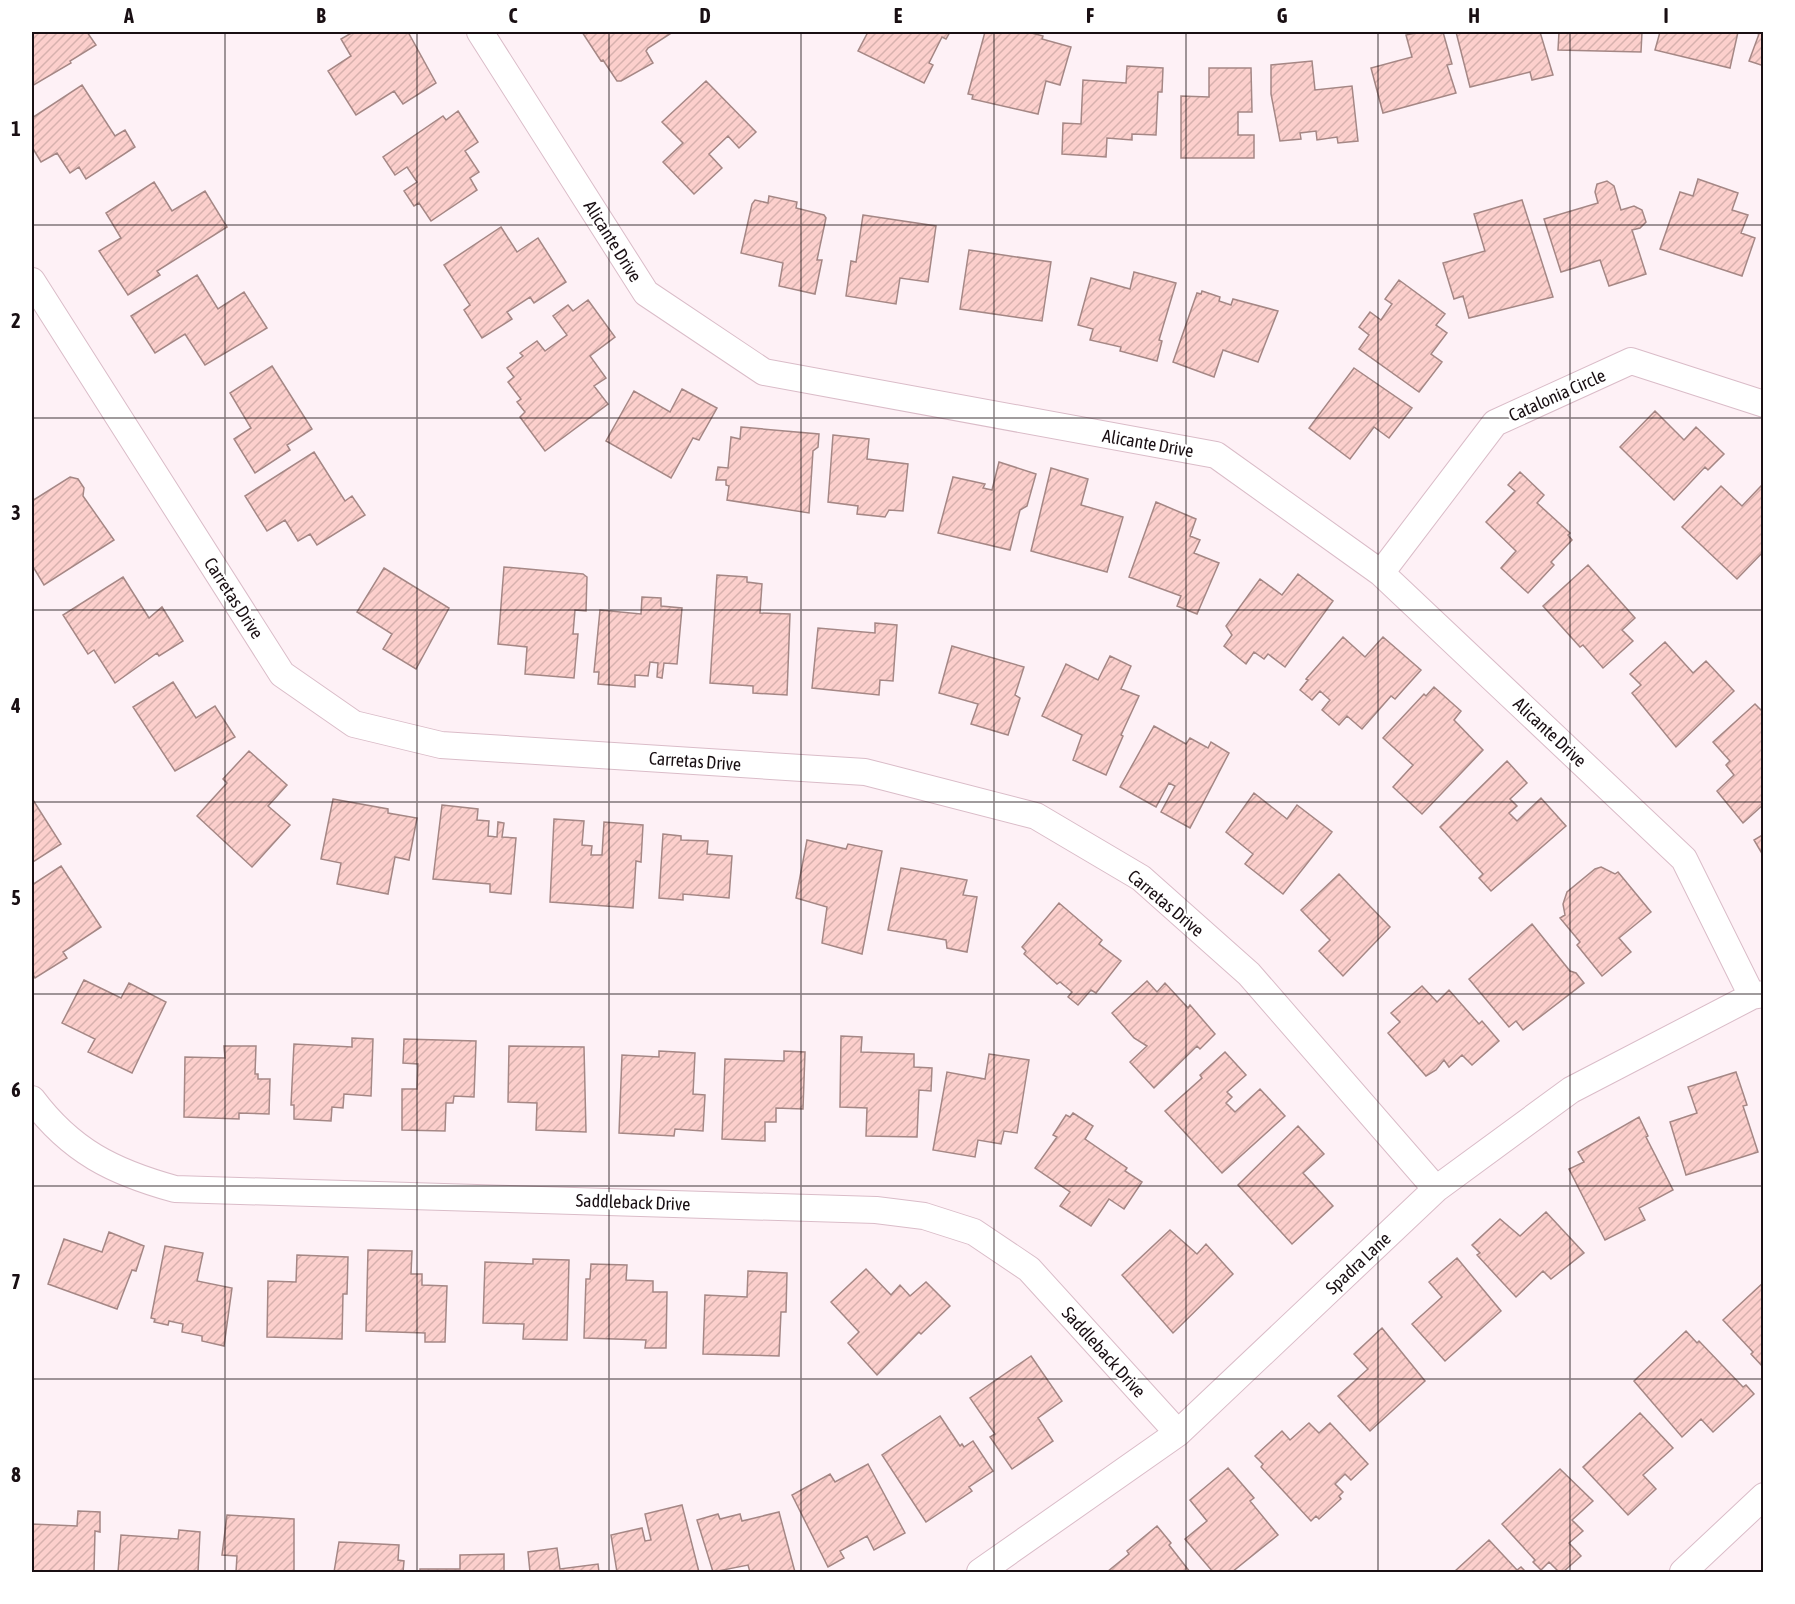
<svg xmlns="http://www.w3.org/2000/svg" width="1795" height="1604" viewBox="0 0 1795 1604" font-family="'Asap Condensed',sans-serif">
  <defs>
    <pattern id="building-hatch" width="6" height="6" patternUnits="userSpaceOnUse" patternTransform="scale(1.5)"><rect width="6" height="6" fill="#fccfcc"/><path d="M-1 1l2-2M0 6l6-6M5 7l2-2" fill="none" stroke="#d7b1ae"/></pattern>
  </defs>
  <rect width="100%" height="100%" fill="#fef1f6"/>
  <path fill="url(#building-hatch)" stroke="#a58785" stroke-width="1.5" d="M 32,32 L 87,32 L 96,45 L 70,61 L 71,63 L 32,86 Z
    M 353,32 L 408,32 L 436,83 L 403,104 L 394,91 L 356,115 L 328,71 L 351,56 L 341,39 Z
    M 582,32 L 673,32 L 648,48 L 646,51 L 653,63 L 621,81 L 617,81 L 603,60 L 601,61 Z
    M 868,32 L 950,32 L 946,39 L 942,37 L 929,63 L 933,65 L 924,83 L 858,51 Z
    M 985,32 L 1028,32 L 1043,36 L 1042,39 L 1071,47 L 1060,85 L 1046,81 L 1038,114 L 972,99 L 973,95 L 968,94 Z
    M 1420,32 L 1443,32 L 1452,64 L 1447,65 L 1456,93 L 1383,113 L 1371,68 L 1412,57 L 1406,35 Z
    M 1456,32 L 1540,32 L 1553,75 L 1532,80 L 1530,72 L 1470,87 Z
    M 1559,32 L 1642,32 L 1641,52 L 1558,50 Z
    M 1660,32 L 1738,32 L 1730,68 L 1655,50 Z
    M 1754,32 L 1764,32 L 1764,66 L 1749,61 L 1759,34 Z
    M 1312,61 L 1315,90 L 1352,86 L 1358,141 L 1338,143 L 1337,137 L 1317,140 L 1316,131 L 1300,133 L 1301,139 L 1280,141 L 1271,94 L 1271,65 Z
    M 1127,66 L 1163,68 L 1162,92 L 1158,92 L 1156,135 L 1132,134 L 1132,140 L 1107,138 L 1106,157 L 1062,154 L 1063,123 L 1081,124 L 1083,80 L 1126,83 Z
    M 1209,68 L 1251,68 L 1252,112 L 1238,112 L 1238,135 L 1254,135 L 1254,158 L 1181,158 L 1181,96 L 1209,97 Z
    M 706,81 L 756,132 L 739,148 L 728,136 L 709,154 L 722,168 L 694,194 L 663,162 L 683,143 L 662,122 Z
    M 82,85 L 115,136 L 125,130 L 135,147 L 86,179 L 79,167 L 70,173 L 57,153 L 41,162 L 32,147 L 32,118 Z
    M 458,111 L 478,142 L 465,151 L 479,172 L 470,178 L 477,190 L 431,221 L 419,203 L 414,206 L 404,191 L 417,182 L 407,167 L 395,175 L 383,157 L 443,116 L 446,120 Z
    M 1698,179 L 1738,193 L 1732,210 L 1748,215 L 1741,233 L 1755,238 L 1742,276 L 1660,249 L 1680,192 L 1693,196 Z
    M 1607,181 L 1614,186 L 1621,210 L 1634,206 L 1642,210 L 1646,222 L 1640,228 L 1632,230 L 1646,274 L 1609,286 L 1600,260 L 1561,272 L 1544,219 L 1598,203 L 1595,192 L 1597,184 Z
    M 154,182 L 172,211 L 205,191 L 227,227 L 157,271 L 160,275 L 128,295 L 99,251 L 121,238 L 106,213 Z
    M 769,196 L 797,202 L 796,208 L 824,215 L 826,218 L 817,260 L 822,260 L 815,294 L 779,286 L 783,263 L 741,253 L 752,204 L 755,200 L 768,203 Z
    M 1522,200 L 1553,297 L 1469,318 L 1463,296 L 1454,299 L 1443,263 L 1485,251 L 1474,214 Z
    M 863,215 L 936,226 L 928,282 L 900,278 L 896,304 L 846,296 L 851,261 L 856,262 Z
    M 501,227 L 517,252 L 538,238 L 566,282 L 534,303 L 530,297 L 507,312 L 512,319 L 482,338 L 464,310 L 470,305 L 444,265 Z
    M 969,250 L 1051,262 L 1042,321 L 960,309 Z
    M 1134,272 L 1176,283 L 1159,340 L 1162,341 L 1157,361 L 1120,351 L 1121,347 L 1090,340 L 1093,329 L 1078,325 L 1091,278 L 1130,289 Z
    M 197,275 L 218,309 L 244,292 L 267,328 L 205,365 L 185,334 L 155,353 L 131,316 Z
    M 1399,280 L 1445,314 L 1436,325 L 1447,333 L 1431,354 L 1442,362 L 1419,392 L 1359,349 L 1369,335 L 1359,327 L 1370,312 L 1381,320 L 1392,304 L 1385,299 Z
    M 1202,291 L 1220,297 L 1219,301 L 1231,305 L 1233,299 L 1278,311 L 1258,362 L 1223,350 L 1214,377 L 1173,362 L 1197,293 L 1201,294 Z
    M 588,300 L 615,337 L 590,356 L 606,378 L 594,386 L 608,404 L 545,451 L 520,417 L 525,412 L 517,402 L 521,399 L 508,382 L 514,377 L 507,368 L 523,356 L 520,353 L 537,341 L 545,351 L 567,335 L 553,316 L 568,305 L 573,311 Z
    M 272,366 L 312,429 L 287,445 L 290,450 L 255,473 L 234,439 L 251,428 L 230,393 Z
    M 1354,368 L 1412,408 L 1389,438 L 1374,427 L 1350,459 L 1309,428 Z
    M 682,389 L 717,408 L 699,440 L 693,438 L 671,478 L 606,441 L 634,391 L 670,412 Z
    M 1655,411 L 1684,440 L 1696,427 L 1724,454 L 1708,470 L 1705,467 L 1674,500 L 1620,447 Z
    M 741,427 L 819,434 L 818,447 L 813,451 L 809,513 L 727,500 L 729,486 L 726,485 L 726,480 L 716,480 L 718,467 L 728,468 L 731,437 L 740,439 Z
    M 833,435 L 869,439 L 867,459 L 908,464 L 903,511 L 889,510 L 885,517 L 857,514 L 858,506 L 828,502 Z
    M 314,452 L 345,501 L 352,496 L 365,515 L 317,545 L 310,534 L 298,541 L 285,520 L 267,531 L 245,496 Z
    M 999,462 L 1036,474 L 1027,506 L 1020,510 L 1010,550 L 938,533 L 953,477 L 985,484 L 983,488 L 992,490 Z
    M 1051,468 L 1088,479 L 1081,505 L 1123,517 L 1107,572 L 1031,551 Z
    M 1520,472 L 1544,495 L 1537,503 L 1570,533 L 1568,535 L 1572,540 L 1551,562 L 1554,565 L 1528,593 L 1501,568 L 1516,551 L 1486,522 L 1515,491 L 1508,485 Z
    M 70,477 L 78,479 L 84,488 L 83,496 L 114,540 L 44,585 L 32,565 L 32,501 Z
    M 1721,486 L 1742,506 L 1761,486 L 1764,488 L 1764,551 L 1737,579 L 1682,527 Z
    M 1156,502 L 1196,519 L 1190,536 L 1200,540 L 1194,553 L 1219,563 L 1197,614 L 1177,606 L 1181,596 L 1129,577 Z
    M 1588,565 L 1635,618 L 1622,630 L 1633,641 L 1603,668 L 1583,645 L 1580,647 L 1543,606 Z
    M 504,567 L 583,574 L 587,577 L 586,611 L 575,610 L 573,634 L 578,634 L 574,678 L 525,674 L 527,647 L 498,644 Z
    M 384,568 L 449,608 L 416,669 L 383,649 L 392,634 L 357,612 Z
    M 1298,574 L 1333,601 L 1285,667 L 1268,654 L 1264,659 L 1254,652 L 1246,664 L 1224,646 L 1232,635 L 1226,626 L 1260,579 L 1282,595 Z
    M 717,575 L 747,577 L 747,582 L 762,584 L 760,613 L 790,614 L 787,695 L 753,693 L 753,686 L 710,683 Z
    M 123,577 L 149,618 L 162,607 L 183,641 L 159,656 L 157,653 L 115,683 L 94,650 L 88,654 L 63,615 Z
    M 642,597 L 661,598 L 661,606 L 682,608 L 677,664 L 664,663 L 662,678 L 657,677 L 658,663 L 650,662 L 648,676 L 635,675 L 635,687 L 598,684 L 599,672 L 594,672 L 600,610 L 641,614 Z
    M 875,623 L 897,625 L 893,681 L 880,680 L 879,695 L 812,688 L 818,628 L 875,633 Z
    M 1343,637 L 1365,657 L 1383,637 L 1421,670 L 1395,699 L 1391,696 L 1362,729 L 1347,716 L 1339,725 L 1322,710 L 1330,700 L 1320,691 L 1312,700 L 1300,690 L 1308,680 L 1306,679 Z
    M 1665,642 L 1693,673 L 1706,661 L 1734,691 L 1676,747 L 1632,693 L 1641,685 L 1630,674 Z
    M 952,646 L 1024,667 L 1015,695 L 1020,698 L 1008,735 L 971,724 L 978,704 L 939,693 Z
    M 1110,656 L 1131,666 L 1121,689 L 1139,696 L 1121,735 L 1123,736 L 1106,775 L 1073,760 L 1082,735 L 1042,716 L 1066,664 L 1098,680 Z
    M 173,682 L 196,718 L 215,706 L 235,737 L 175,771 L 133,707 Z
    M 1434,687 L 1461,711 L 1454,720 L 1483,750 L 1422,814 L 1393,787 L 1413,765 L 1383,738 L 1424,694 L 1426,696 Z
    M 1755,704 L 1764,713 L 1764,804 L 1743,823 L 1717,791 L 1734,775 L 1726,765 L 1730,761 L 1713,742 Z
    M 1154,726 L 1186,744 L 1190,738 L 1208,748 L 1211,742 L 1229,753 L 1190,828 L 1161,812 L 1175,786 L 1169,783 L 1156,807 L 1120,787 Z
    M 249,751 L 287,785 L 268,806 L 290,825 L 252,867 L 197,816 L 227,783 L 223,779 Z
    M 1507,761 L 1527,783 L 1510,799 L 1517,806 L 1509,813 L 1517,821 L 1541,798 L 1566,826 L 1491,891 L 1479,878 L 1483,874 L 1440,827 Z
    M 1254,793 L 1287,819 L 1297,805 L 1332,832 L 1283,894 L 1245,864 L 1253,854 L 1226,832 Z
    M 333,799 L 388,809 L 388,813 L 417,818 L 409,860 L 395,857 L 388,894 L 337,884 L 341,863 L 321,859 Z
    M 33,800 L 61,844 L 33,862 L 32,801 Z
    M 442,805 L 478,809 L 477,820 L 489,821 L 488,836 L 497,837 L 498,822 L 504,823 L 502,837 L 516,838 L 511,894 L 490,892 L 490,884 L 433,879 Z
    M 554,819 L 584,821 L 582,845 L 592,846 L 591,855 L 602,855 L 604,822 L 643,825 L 641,862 L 636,861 L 633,908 L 550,902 Z
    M 663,834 L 681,836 L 681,840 L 708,841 L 707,854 L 732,856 L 729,898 L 683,894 L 683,900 L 659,898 Z
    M 1764,834 L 1764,857 L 1754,840 Z
    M 807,840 L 846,849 L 848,844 L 882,851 L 862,954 L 822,943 L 827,907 L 796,898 Z
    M 61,866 L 101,927 L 63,952 L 67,958 L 35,978 L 32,973 L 32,885 Z
    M 1601,867 L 1615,874 L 1618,872 L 1651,912 L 1619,938 L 1631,952 L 1602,976 L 1577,945 L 1580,942 L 1560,918 L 1565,915 L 1563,904 L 1567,892 L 1595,869 Z
    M 901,868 L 967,880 L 963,895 L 977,897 L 967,952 L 947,948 L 946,940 L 888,930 Z
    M 1339,874 L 1390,927 L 1343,976 L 1319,951 L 1330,940 L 1301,910 Z
    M 1059,903 L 1102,940 L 1099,944 L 1121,961 L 1096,993 L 1091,990 L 1078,1005 L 1068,997 L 1072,992 L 1060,982 L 1057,984 L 1024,954 L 1026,951 L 1022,947 Z
    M 1532,924 L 1570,971 L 1576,973 L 1584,983 L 1523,1030 L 1516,1021 L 1509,1027 L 1469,979 Z
    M 84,980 L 121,998 L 129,983 L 166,1002 L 132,1073 L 88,1052 L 95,1039 L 62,1023 Z
    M 1147,981 L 1157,992 L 1165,983 L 1188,1008 L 1190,1005 L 1215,1034 L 1200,1049 L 1197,1046 L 1154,1088 L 1130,1062 L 1147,1046 L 1134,1038 L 1112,1013 Z
    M 1422,986 L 1437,1002 L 1449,990 L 1479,1024 L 1482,1021 L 1499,1041 L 1472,1065 L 1462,1055 L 1449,1067 L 1444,1060 L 1436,1070 L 1426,1076 L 1388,1033 L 1400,1022 L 1391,1013 Z
    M 841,1036 L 862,1037 L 861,1052 L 914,1054 L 914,1067 L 932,1068 L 931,1091 L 919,1090 L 917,1137 L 866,1136 L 867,1108 L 840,1107 Z
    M 352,1038 L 373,1039 L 371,1096 L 344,1094 L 343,1108 L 332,1107 L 331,1121 L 294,1119 L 294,1105 L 291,1105 L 294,1044 L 352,1047 Z
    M 404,1039 L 476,1041 L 474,1097 L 454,1096 L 453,1103 L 446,1103 L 445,1131 L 402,1130 L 402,1089 L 417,1089 L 418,1064 L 403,1063 Z
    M 224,1046 L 256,1046 L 255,1074 L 258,1074 L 258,1079 L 270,1079 L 269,1114 L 239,1113 L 239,1119 L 184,1117 L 185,1057 L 225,1058 Z
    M 509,1046 L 584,1047 L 586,1132 L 536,1130 L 537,1103 L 508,1102 Z
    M 659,1051 L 695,1053 L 693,1094 L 705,1095 L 703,1131 L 675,1129 L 674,1136 L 619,1133 L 622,1055 L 659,1057 Z
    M 784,1051 L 805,1052 L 803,1109 L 776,1108 L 776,1122 L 765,1122 L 765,1141 L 722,1139 L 725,1059 L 784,1061 Z
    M 1225,1052 L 1246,1075 L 1227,1092 L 1232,1097 L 1226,1103 L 1235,1112 L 1260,1089 L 1285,1116 L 1222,1173 L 1165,1111 L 1202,1078 L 1200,1075 Z
    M 989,1054 L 1029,1060 L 1017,1133 L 1004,1131 L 1001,1144 L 978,1140 L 975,1157 L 933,1150 L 947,1072 L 985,1079 Z
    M 1736,1072 L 1747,1105 L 1743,1106 L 1758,1152 L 1686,1175 L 1670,1122 L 1697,1113 L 1688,1087 Z
    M 1073,1113 L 1093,1126 L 1085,1139 L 1127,1168 L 1125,1171 L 1142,1182 L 1124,1209 L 1109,1199 L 1091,1226 L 1060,1206 L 1070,1192 L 1035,1168 L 1057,1137 L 1053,1135 L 1066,1115 L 1070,1117 Z
    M 1639,1117 L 1648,1136 L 1646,1137 L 1673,1190 L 1639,1208 L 1645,1220 L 1605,1240 L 1569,1169 L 1584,1162 L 1578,1152 Z
    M 1298,1126 L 1324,1154 L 1303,1173 L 1333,1206 L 1292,1244 L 1238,1185 Z
    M 1546,1212 L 1584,1253 L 1551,1279 L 1543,1271 L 1516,1297 L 1477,1255 L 1480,1253 L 1472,1245 L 1500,1219 L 1520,1236 Z
    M 1170,1230 L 1197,1254 L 1206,1244 L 1233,1274 L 1173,1333 L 1122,1275 Z
    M 109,1232 L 144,1246 L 136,1271 L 132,1270 L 117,1309 L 48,1284 L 64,1239 L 102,1252 Z
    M 165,1246 L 203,1253 L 197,1281 L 232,1288 L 224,1346 L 202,1341 L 202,1336 L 182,1332 L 183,1324 L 169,1321 L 168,1325 L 154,1322 L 155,1319 L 151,1318 Z
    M 368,1250 L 412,1251 L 411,1274 L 422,1274 L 422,1285 L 447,1286 L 445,1342 L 425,1342 L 425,1333 L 366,1331 Z
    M 297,1255 L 348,1257 L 347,1294 L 343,1294 L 342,1339 L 267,1337 L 268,1281 L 296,1282 Z
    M 1457,1258 L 1501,1311 L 1445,1361 L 1412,1324 L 1442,1297 L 1429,1282 Z
    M 533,1259 L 569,1260 L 567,1340 L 523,1339 L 524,1324 L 483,1323 L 485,1262 L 533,1264 Z
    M 591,1264 L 627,1265 L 626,1280 L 653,1281 L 653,1292 L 667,1292 L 666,1348 L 645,1348 L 646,1340 L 584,1338 L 586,1279 L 590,1279 Z
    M 866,1269 L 891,1295 L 900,1285 L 910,1296 L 926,1282 L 950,1306 L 921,1334 L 919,1332 L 877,1375 L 848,1343 L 859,1332 L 831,1302 Z
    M 748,1271 L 787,1273 L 786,1312 L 781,1312 L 779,1356 L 703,1354 L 705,1295 L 747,1297 Z
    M 1764,1282 L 1764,1367 L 1763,1367 L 1751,1354 L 1753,1352 L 1723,1320 Z
    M 1382,1328 L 1425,1381 L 1370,1431 L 1338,1396 L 1368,1369 L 1354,1354 Z
    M 1686,1331 L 1697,1343 L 1699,1341 L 1743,1387 L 1746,1385 L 1754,1394 L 1713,1432 L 1701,1419 L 1682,1437 L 1634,1381 Z
    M 1031,1356 L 1062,1401 L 1038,1418 L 1053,1441 L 1012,1469 L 990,1437 L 995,1434 L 970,1398 Z
    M 1640,1413 L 1673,1448 L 1643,1475 L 1656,1489 L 1628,1515 L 1583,1467 Z
    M 940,1416 L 960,1446 L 962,1444 L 964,1447 L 973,1441 L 993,1471 L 969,1487 L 972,1491 L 926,1522 L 882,1455 Z
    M 1309,1423 L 1319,1433 L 1330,1423 L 1368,1464 L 1351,1480 L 1345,1474 L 1335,1484 L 1343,1492 L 1339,1496 L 1341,1499 L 1319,1519 L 1316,1516 L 1311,1521 L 1261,1467 L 1263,1464 L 1255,1456 L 1282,1431 L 1290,1440 Z
    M 868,1464 L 905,1533 L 874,1550 L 867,1536 L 840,1551 L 844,1558 L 828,1567 L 792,1495 L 830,1474 L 835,1482 Z
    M 1228,1468 L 1254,1498 L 1250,1501 L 1278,1535 L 1232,1572 L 1213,1572 L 1185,1539 L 1207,1521 L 1190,1500 Z
    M 1560,1469 L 1593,1501 L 1572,1520 L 1583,1531 L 1569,1543 L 1581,1556 L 1563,1572 L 1559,1572 L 1549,1562 L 1541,1570 L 1533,1562 L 1535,1560 L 1502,1524 Z
    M 682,1505 L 699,1572 L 617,1572 L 611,1535 L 642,1528 L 645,1541 L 651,1540 L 645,1514 Z
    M 78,1511 L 100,1512 L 100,1532 L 95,1531 L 94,1571 L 98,1572 L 32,1572 L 32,1524 L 77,1526 Z
    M 779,1512 L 795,1572 L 750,1572 L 748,1565 L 713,1572 L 697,1520 L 718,1514 L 720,1519 L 740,1514 L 742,1521 Z
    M 227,1515 L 294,1519 L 294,1572 L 236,1572 L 237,1556 L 222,1555 Z
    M 1157,1526 L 1171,1543 L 1169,1545 L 1190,1572 L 1193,1572 L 1107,1572 L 1129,1554 L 1127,1551 Z
    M 179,1530 L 200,1532 L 198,1572 L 118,1572 L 121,1535 L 178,1539 Z
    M 1489,1540 L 1517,1570 L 1521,1567 L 1526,1572 L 1454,1572 Z
    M 339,1542 L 399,1545 L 398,1560 L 404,1561 L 403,1572 L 334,1572 Z
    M 557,1548 L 560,1569 L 598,1564 L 599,1572 L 530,1572 L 528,1552 Z
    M 504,1554 L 504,1572 L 420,1572 L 420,1569 L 460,1569 L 460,1555 Z"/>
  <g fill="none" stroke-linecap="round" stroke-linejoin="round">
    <g stroke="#dabcc8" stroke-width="28">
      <path id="street" d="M 480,32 L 646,293 L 764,372 L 1216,455 L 1381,573 L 1684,859 L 1752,996
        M 32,281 L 282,674 L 354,724 L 441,745 L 865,772 L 1036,816 L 1141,878 L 1249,974 L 1436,1189
        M 1381,573 L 1495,423 L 1631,361 L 1764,404
        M 32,1099 C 71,1151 113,1172 175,1189 L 876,1210 L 924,1216 L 974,1232 L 1029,1269 L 1178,1433
        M 980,1572 L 1178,1433 L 1436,1189 L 1571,1090 L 1752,996 L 1764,994
        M 1683,1572 L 1764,1496"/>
    </g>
    <use href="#street" stroke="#fff" stroke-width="26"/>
  </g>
  <path fill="none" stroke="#190f13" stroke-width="1.5" stroke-opacity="0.55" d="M 225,32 L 225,1572M 417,32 L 417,1572M 609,32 L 609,1572M 801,32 L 801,1572M 994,32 L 994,1572M 1186,32 L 1186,1572M 1378,32 L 1378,1572M 1570,32 L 1570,1572M 32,225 L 1764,225M 32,418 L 1764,418M 32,610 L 1764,610M 32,802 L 1764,802M 32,994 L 1764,994M 32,1186 L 1764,1186M 32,1379 L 1764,1379"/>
  <g text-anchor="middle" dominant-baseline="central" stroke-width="4.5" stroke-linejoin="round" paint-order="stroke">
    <g font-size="18" fill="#190f13" stroke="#fff">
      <text transform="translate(613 241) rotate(58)">Alicante Drive</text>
      <text transform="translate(1557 395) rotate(-24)">Catalonia Circle</text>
      <text transform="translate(1148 443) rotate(10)">Alicante Drive</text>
      <text transform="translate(234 598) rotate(57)">Carretas Drive</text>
      <text transform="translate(1550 732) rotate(43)">Alicante Drive</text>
      <text transform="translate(695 761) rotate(4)">Carretas Drive</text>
      <text transform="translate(1166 903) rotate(40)">Carretas Drive</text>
      <text transform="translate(633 1202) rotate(2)">Saddleback Drive</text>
      <text transform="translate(1358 1263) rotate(-43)">Spadra Lane</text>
      <text transform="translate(1104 1352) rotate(48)">Saddleback Drive</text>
    </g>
  </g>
  <rect width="1795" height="1604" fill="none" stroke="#ffffff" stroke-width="66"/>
  <rect x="33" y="33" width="1729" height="1538" fill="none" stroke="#190f13" stroke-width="2"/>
  <g font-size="20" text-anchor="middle" font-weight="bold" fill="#190f13">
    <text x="129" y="23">A</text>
    <text x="321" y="23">B</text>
    <text x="513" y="23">C</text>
    <text x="705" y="23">D</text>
    <text x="898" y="23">E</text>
    <text x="1090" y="23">F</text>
    <text x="1282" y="23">G</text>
    <text x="1474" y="23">H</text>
    <text x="1666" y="23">I</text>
    <text x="16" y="136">1</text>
    <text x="16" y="328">2</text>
    <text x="16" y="520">3</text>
    <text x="16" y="713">4</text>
    <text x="16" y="905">5</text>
    <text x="16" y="1097">6</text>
    <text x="16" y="1289">7</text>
    <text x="16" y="1482">8</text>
  </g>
</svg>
